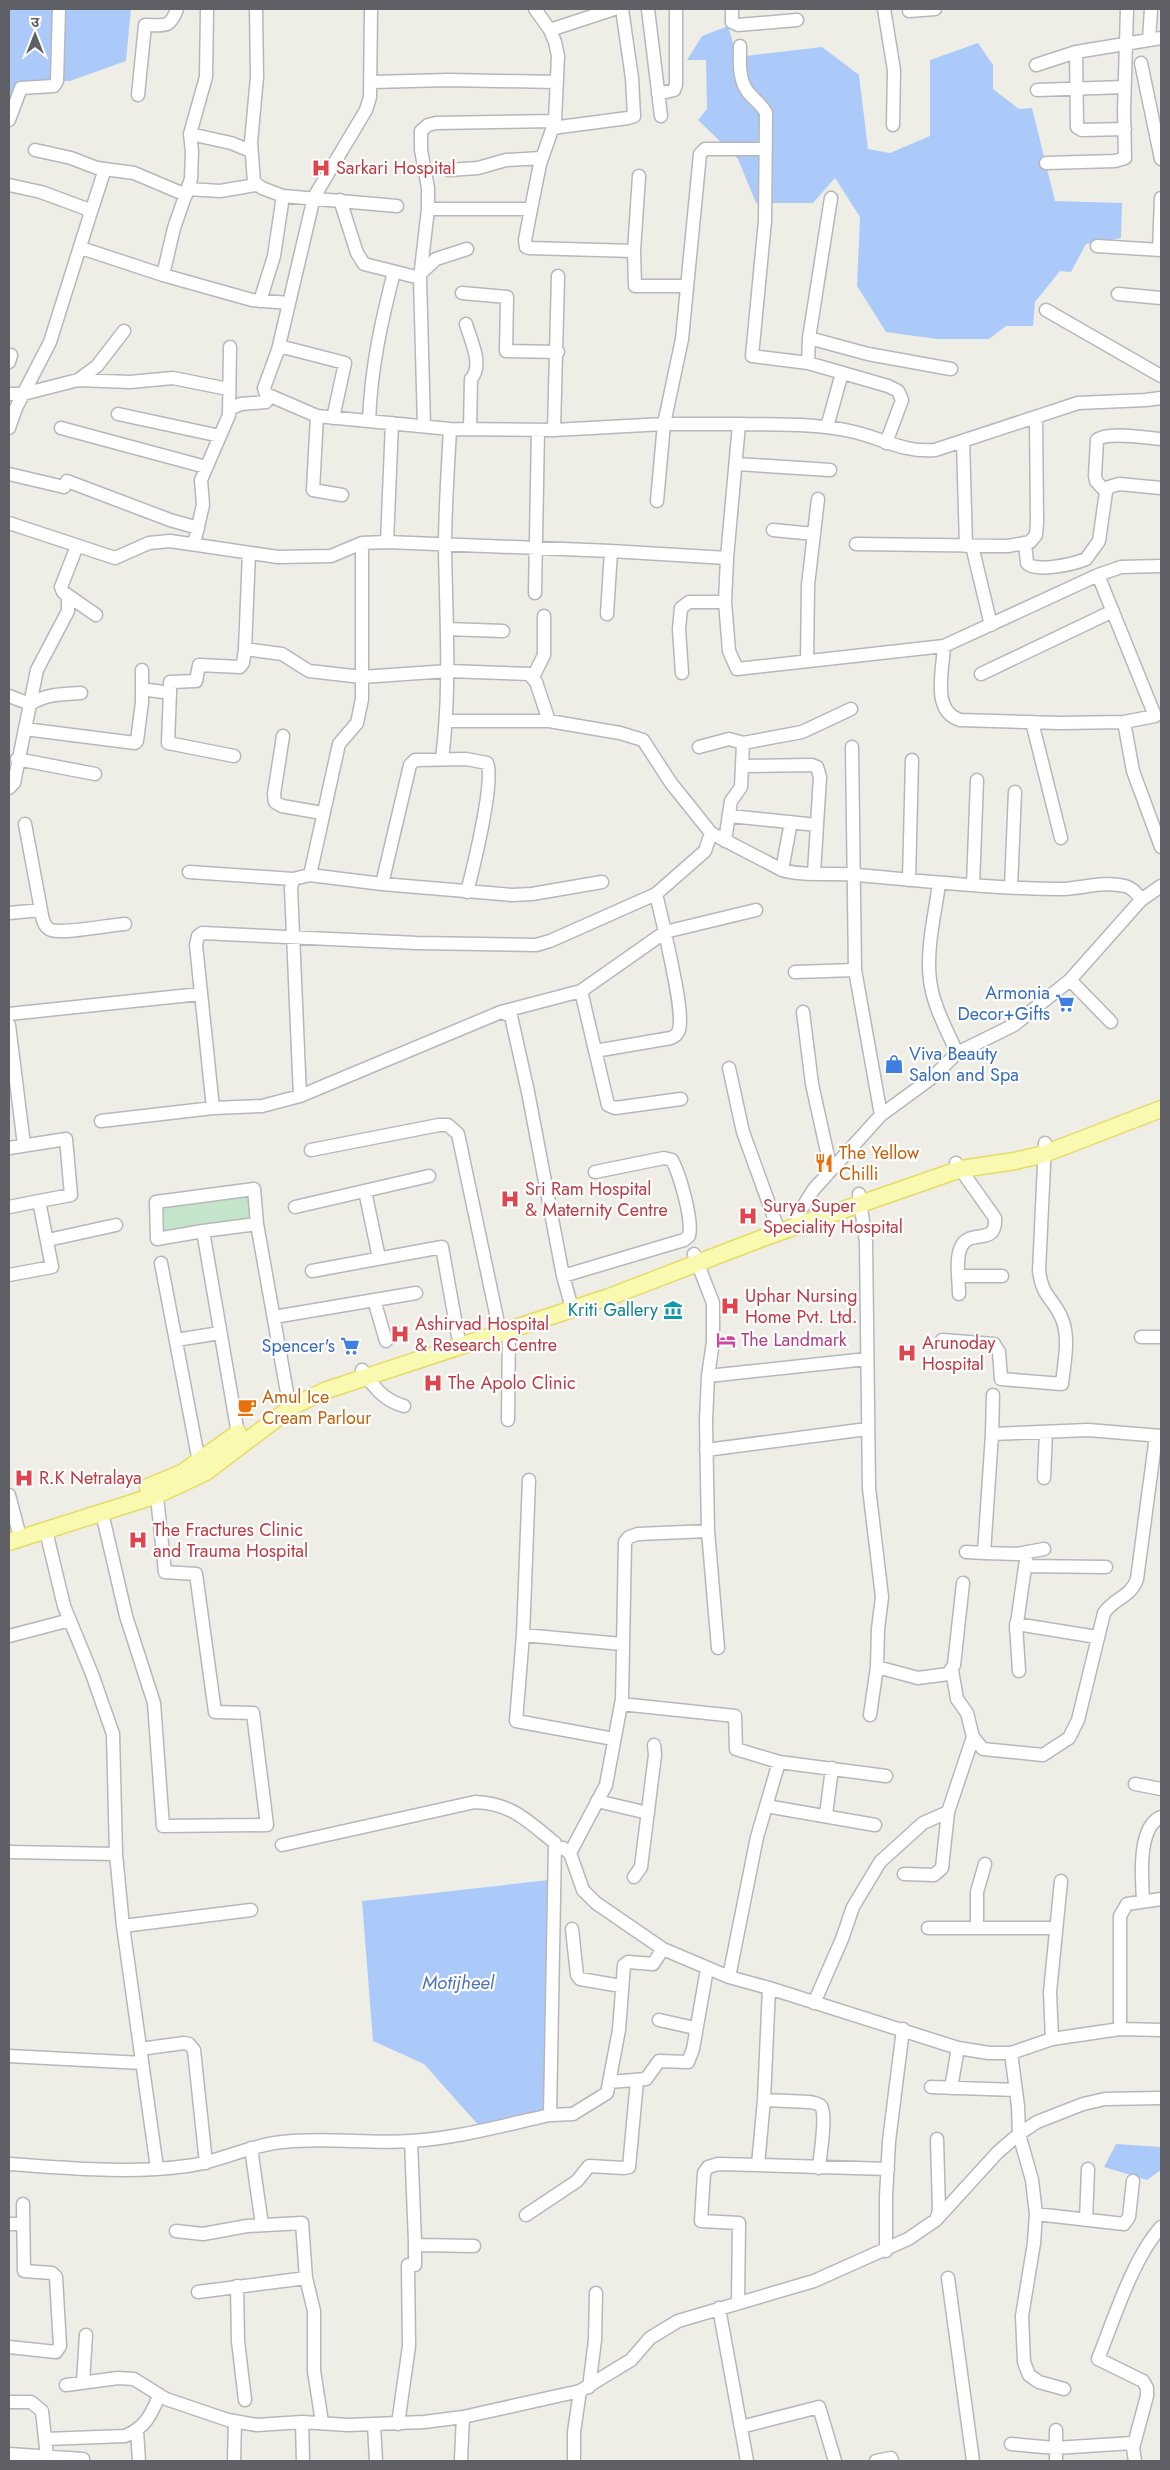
<svg xmlns="http://www.w3.org/2000/svg" width="1170" height="2470" viewBox="0 0 1170 2470" font-family="Jost,'Noto Sans Devanagari',sans-serif">
  <rect width="100%" height="100%" fill="#efeee6"/>
  <path fill="#c5e5ca" d="M 250,1190 L 253,1220 L 157,1235 L 159,1202 Z"/>
  <path fill="#accaf9" d="M 9,9 L 131,9 L 126,61 L 70,81 L 18,81 L 9,113 Z
    M 728,26 L 737,57 L 822,47 L 859,75 L 868,149 L 890,153 L 930,136 L 930,60 L 978,43 L 993,65 L 993,89 L 1019,109 L 1032,108 L 1055,201 L 1122,203 L 1121,238 L 1086,244 L 1071,272 L 1060,271 L 1035,302 L 1033,326 L 1006,326 L 989,339 L 937,339 L 886,332 L 857,286 L 860,217 L 835,178 L 813,203 L 756,203 L 738,159 L 698,120 L 707,109 L 706,60 L 687,60 L 702,36 Z
    M 549,1880 L 543,2116 L 480,2127 L 424,2064 L 373,2041 L 362,1901 Z
    M 1116,2144 L 1161,2147 L 1161,2170 L 1147,2180 L 1104,2167 Z"/>
  <g fill="none" stroke-linecap="round" stroke-linejoin="round">
    <g stroke="#b6b7bc" stroke-width="15">
      <path id="minor" d="M 207,9 L 206,77 L 190,134 L 192,151 L 191,179 L 174,228 L 163,275 L 252,300 L 289,303
        M 256,9 L 257,77 L 251,142 L 254,182 L 262,188 L 283,196 L 397,206
        M 371,9 L 370,97 L 366,110 L 314,197 L 278,350 L 264,388 L 266,394 L 317,416 L 450,429 L 554,430 L 664,424 L 739,424 L 727,558 L 725,602 L 729,651 L 737,669 L 944,646 L 1098,575 L 1155,716 L 1124,722 L 1133,771 L 1161,847
        M 648,9 L 661,116
        M 732,9 L 732,22 L 738,25 L 797,20
        M 884,9 L 894,70 L 893,125
        M 909,11 L 935,9
        M 550,30 L 614,9
        M 1149,40 L 1151,9
        M 740,46 C 740,61 738,79 748,92 C 754,100 762,104 766,113 L 765,221 L 752,356 L 808,363 L 888,386 L 898,391 L 902,400 L 886,443
        M 1076,52 L 1077,127 L 1082,130 L 1125,129
        M 1141,63 L 1161,159
        M 1036,65 L 1076,52 L 1161,38
        M 372,82 L 448,80 L 557,82
        M 1037,90 L 1124,87
        M 658,94 L 674,90 L 676,85 L 676,9
        M 138,95 L 145,25 C 164,25 170,29 177,9
        M 9,120 L 21,88 L 54,86 L 57,81 L 59,9
        M 552,128 L 628,118 L 634,116 L 632,78 L 622,9
        M 190,134 L 231,143 L 251,151
        M 35,150 L 71,158 L 97,168 L 134,173 L 186,195
        M 1046,163 L 1115,161 L 1125,158 L 1124,111 L 1127,9
        M 449,170 L 478,168 L 506,160 L 542,158
        M 639,176 L 634,251 L 635,286 L 687,286
        M 9,185 L 41,192 L 87,209 L 90,215 L 50,342 L 16,408 L 9,428
        M 188,189 L 220,191 L 256,185
        M 831,198 L 809,338 L 868,354 L 951,369
        M 340,200 L 357,253 L 364,264 L 420,278
        M 428,209 L 531,209 L 540,164 L 555,121 L 558,56 L 555,42 L 550,30 L 535,9
        M 531,209 L 525,240 L 526,247 L 529,248 L 634,251
        M 90,215 L 105,169
        M 1097,246 L 1161,250
        M 81,248 L 163,275
        M 1159,250 L 1161,198
        M 421,273 L 436,259 L 467,249
        M 462,293 L 507,297 L 506,351 L 558,352
        M 1118,294 L 1161,298
        M 260,301 L 274,256 L 283,196
        M 1046,310 L 1161,376
        M 466,324 C 470,339 484,365 471,379 L 470,429
        M 279,346 L 345,363 L 333,418
        M 9,355 L 11,355 L 9,362
        M 808,363 L 809,338
        M 78,380 L 130,382 L 173,378 L 228,389
        M 9,394 L 23,394 L 78,380 L 97,366 L 124,331
        M 229,409 L 241,404 L 266,402
        M 118,414 L 220,436
        M 317,416 L 313,490 L 342,495
        M 369,421 C 371,368 381,323 394,272
        M 739,424 C 776,425 814,423 850,431 C 880,437 903,453 935,450 L 1078,403 L 1146,400 L 1161,398
        M 424,426 L 420,278 L 428,209 L 428,188 L 421,150 L 421,131 L 428,125 L 436,123 L 555,121
        M 827,427 L 842,373
        M 61,428 L 206,467
        M 554,430 L 558,276
        M 963,441 L 966,546
        M 737,464 L 830,470
        M 9,474 L 64,487
        M 67,481 L 170,520 L 198,528
        M 1106,492 L 1096,481 L 1095,476 L 1097,440 C 1107,431 1147,438 1161,439
        M 657,501 L 664,424 L 682,339 L 700,154 L 705,149 L 766,149
        M 9,523 L 115,558 L 149,543 L 170,541 L 278,557 L 331,556 L 362,543 L 387,542 L 611,551 L 727,558
        M 773,530 L 814,534
        M 387,542 L 392,423
        M 194,544 L 203,505 L 201,480 L 229,415 L 230,347
        M 856,544 L 1008,546 L 1030,542 L 1036,535 L 1037,523 L 1036,417
        M 1025,544 L 1027,563 C 1035,573 1074,564 1086,559 L 1099,541 L 1106,492 L 1109,487 L 1119,484 L 1161,488
        M 77,546 L 61,587 L 63,592 L 96,615
        M 972,546 L 991,625
        M 249,553 L 245,649 L 282,654 L 309,671 L 362,677 L 362,543
        M 1098,575 L 1121,567 L 1161,566
        M 535,593 L 538,430
        M 607,614 L 611,551
        M 447,629 L 503,631
        M 944,646 C 943,670 931,711 960,720 L 1060,723 L 1124,722
        M 807,661 L 808,585 L 818,499
        M 682,673 L 679,629 L 681,608 L 689,602 L 725,602
        M 981,674 L 1113,611
        M 533,677 L 544,655 L 544,616
        M 142,689 L 170,693 L 170,682 L 196,681 L 199,665 L 240,667 L 243,663 L 245,649
        M 170,693 L 168,743 L 234,756
        M 9,696 L 30,704 L 37,670 L 68,611 L 68,598
        M 447,721 L 549,721
        M 1032,722 L 1061,838
        M 25,729 L 135,743 L 137,741 L 142,702 L 142,670
        M 283,736 L 274,794 L 275,802 L 282,806 L 322,813
        M 699,747 L 729,739 L 743,743
        M 852,747 L 855,970 L 881,1115
        M 17,759 L 95,774
        M 442,759 C 451,688 446,618 445,547 C 445,508 448,468 450,429
        M 742,766 L 812,765 L 817,767 L 820,777 L 814,873
        M 9,788 L 14,783 L 30,704 C 47,694 62,694 81,693
        M 730,816 L 817,825
        M 25,824 L 41,910 C 42,917 43,927 51,930 C 66,934 108,925 125,924
        M 725,841 L 731,801 L 741,787 L 743,743 L 802,732 L 851,709
        M 782,870 L 791,822
        M 189,872 L 293,879
        M 310,875 L 339,744 L 357,723 L 362,699 L 362,677 L 448,671 L 529,674 L 536,682 L 549,721 L 620,733 L 643,740 L 671,783 L 711,833 L 782,870 C 806,877 833,872 858,875 C 926,881 995,889 1064,889 C 1083,888 1105,881 1125,886 C 1133,888 1137,893 1141,900
        M 909,880 L 912,760
        M 382,884 L 512,895 L 532,894 L 602,882
        M 939,884 C 935,914 926,949 930,980 C 933,1006 947,1030 957,1053
        M 973,885 L 977,780
        M 1011,887 L 1015,792
        M 467,892 C 473,869 495,780 487,763 L 466,759 L 415,760 L 410,765 L 382,884 L 310,875 L 293,879 L 291,888 L 300,1096 L 501,1012 L 511,1016 L 528,1092 L 563,1276 L 570,1301
        M 9,913 L 41,910
        M 795,972 L 855,970
        M 1070,980 L 1111,1022
        M 581,991 L 608,1105 L 615,1108 L 681,1099
        M 501,1012 L 581,991 L 665,932 L 656,894 L 705,851 L 711,833
        M 803,1012 L 812,1084 L 831,1170
        M 9,1014 L 200,994
        M 9,1025 L 24,1145
        M 595,1051 L 671,1038 C 675,1036 677,1035 679,1030 C 684,1012 669,954 665,932 L 756,910
        M 729,1068 L 743,1132 L 776,1223
        M 300,1096 L 262,1106 L 213,1108 L 196,945 L 198,936 L 202,933 L 417,943 L 536,945 L 550,941 L 656,894
        M 101,1121 L 213,1108
        M 9,1148 L 66,1139 L 71,1195 L 39,1201 L 52,1267 L 9,1275
        M 311,1150 L 439,1125 L 448,1125 L 458,1134 L 498,1323
        M 956,1163 L 995,1218 C 997,1247 969,1228 961,1247 C 955,1259 959,1280 959,1294
        M 365,1191 L 379,1258
        M 859,1194 L 866,1242 L 869,1488 L 882,1597 L 878,1629 L 877,1667 L 870,1715
        M 9,1207 L 39,1201
        M 295,1207 L 429,1176
        M 800,1225 L 797,1216 L 814,1189 L 881,1115 L 933,1077 L 957,1053 L 1014,1025 L 1070,980 L 1141,900 L 1161,886
        M 203,1231 L 157,1239 L 156,1202 L 254,1189 L 257,1224
        M 48,1240 L 116,1225
        M 161,1263 L 199,1462
        M 312,1271 L 442,1247 L 458,1336
        M 563,1276 L 684,1240 L 689,1236 C 693,1220 680,1175 672,1160 L 664,1158 L 595,1172
        M 959,1276 L 1002,1276
        M 374,1300 L 386,1341
        M 274,1317 L 416,1293
        M 1141,1337 L 1161,1337
        M 176,1340 L 220,1333
        M 942,1340 L 994,1344 L 999,1352 L 1001,1379 L 1062,1384 C 1064,1364 1070,1338 1062,1319 C 1053,1297 1043,1299 1039,1271 L 1045,1143
        M 362,1370 C 374,1387 383,1400 404,1406
        M 708,1376 L 867,1359
        M 508,1420 L 509,1329
        M 238,1434 L 203,1231 L 257,1224 L 288,1398
        M 992,1434 L 993,1395
        M 706,1450 L 867,1429
        M 1044,1478 L 1046,1432
        M 529,1480 L 523,1635 L 516,1721 L 614,1739
        M 9,1495 L 18,1529
        M 102,1513 L 126,1616 L 154,1703 L 163,1826 L 267,1825 L 253,1713 L 215,1712 L 196,1574 L 165,1572 L 156,1488
        M 46,1531 L 64,1606 L 92,1674 L 113,1734 L 116,1854 L 123,1926 L 157,2168
        M 708,1531 L 718,1648
        M 966,1552 L 984,1553 L 992,1434 L 1088,1430 L 1161,1436
        M 984,1553 L 1017,1554 L 1044,1549
        M 1025,1566 L 1106,1567
        M 1016,1630 L 1027,1553
        M 523,1635 L 622,1644
        M 9,1636 L 70,1620
        M 877,1667 L 918,1678 L 948,1674 L 954,1665 L 963,1583
        M 952,1670 L 957,1699 L 967,1713 L 973,1737 L 983,1749 L 1043,1755 L 1069,1738 L 1078,1720 L 1104,1613 C 1114,1598 1131,1597 1137,1579 L 1156,1436
        M 1019,1671 L 1016,1624 L 1097,1637
        M 621,1704 L 735,1716 L 736,1749 L 779,1762 L 886,1776
        M 1135,1784 L 1161,1789
        M 597,1801 L 648,1813
        M 766,1806 L 875,1825
        M 826,1815 L 832,1768
        M 563,1848 L 570,1853 L 583,1890 L 596,1903 L 663,1949 L 729,1977 L 769,1988 L 958,2048 L 989,2053 L 1011,2053 L 1052,2039 L 1120,2029 L 1161,2030
        M 9,1852 L 116,1854
        M 570,1853 L 606,1785 L 622,1699 L 625,1542 L 629,1537 L 638,1534 L 708,1531 L 706,1421 L 708,1376 L 713,1342 L 713,1303 L 694,1254
        M 904,1874 L 934,1875 L 942,1868 L 948,1812
        M 634,1877 L 641,1867 L 655,1755 L 654,1745
        M 1143,1900 C 1142,1879 1137,1827 1161,1817
        M 123,1926 L 251,1910
        M 928,1928 L 1056,1928
        M 977,1928 L 977,1892 L 985,1864
        M 572,1929 L 577,1975 L 580,1979 L 621,1986
        M 729,1977 L 757,1837 L 779,1762
        M 814,2003 L 842,1939 L 853,1907 L 880,1862 L 923,1823 L 948,1812 L 973,1737
        M 659,2020 L 695,2028
        M 1120,2029 L 1120,1916 L 1127,1904 L 1161,1899
        M 1052,2039 L 1050,1992 L 1061,1881
        M 140,2049 L 184,2043 L 189,2044 L 194,2050 L 206,2163
        M 1011,2053 L 1018,2106 L 1019,2134 L 1032,2180 L 1036,2214 L 1034,2243 L 1022,2316 L 1024,2362 L 1029,2375 L 1039,2382 L 1064,2389
        M 9,2056 L 142,2063
        M 610,2082 L 646,2079 L 659,2061 L 688,2062 L 693,2049 L 707,1969
        M 931,2087 L 1016,2090
        M 951,2088 L 958,2048
        M 764,2100 L 810,2102 C 814,2103 818,2103 821,2106 C 827,2116 820,2155 819,2168
        M 550,2115 L 573,2114 L 607,2093 L 619,2030 L 624,1965 L 628,1962 L 653,1964 L 663,1949
        M 411,2141 L 415,2242 L 420,2245 L 474,2246
        M 251,2148 L 262,2225
        M 9,2164 C 68,2168 128,2174 187,2166 C 220,2162 249,2145 282,2142 C 325,2137 369,2144 411,2141 C 458,2138 504,2125 550,2115 L 555,1843 C 528,1821 511,1803 475,1802 L 282,1845
        M 758,2165 L 888,2169
        M 1036,2214 L 1124,2224 L 1129,2217 L 1133,2181
        M 526,2215 L 577,2181 L 589,2166 L 624,2168 L 629,2167 L 637,2081
        M 936,2220 L 939,2211 L 937,2139
        M 1086,2220 L 1088,2169
        M 9,2224 L 23,2224
        M 176,2231 L 203,2234 L 247,2226 L 302,2223 L 306,2278 L 314,2311 L 314,2371 L 322,2422
        M 886,2251 L 886,2197 L 889,2141 L 903,2029
        M 415,2265 L 415,2242
        M 948,2278 L 973,2461
        M 237,2286 L 238,2341 L 245,2400
        M 198,2292 L 306,2278
        M 738,2302 L 739,2223 L 701,2221 L 704,2173 L 708,2167 L 718,2164 L 758,2165 L 764,2100 L 769,1988
        M 719,2308 L 747,2461
        M 9,2347 L 56,2352 L 60,2346 L 56,2277 L 52,2273 L 24,2271 L 23,2204
        M 83,2382 L 86,2335
        M 66,2385 L 118,2378 L 134,2379 L 166,2399 L 228,2420 L 257,2425 L 302,2422
        M 589,2387 L 595,2340 L 596,2293
        M 9,2402 L 31,2402 L 42,2411 L 47,2457
        M 398,2424 L 409,2346 L 408,2265
        M 374,2425 L 376,2461
        M 741,2427 L 819,2407 L 835,2461
        M 1056,2430 L 1056,2461
        M 137,2431 L 139,2461
        M 45,2439 L 125,2436 C 145,2428 151,2415 159,2396
        M 1011,2444 L 1055,2448 L 1133,2443
        M 9,2454 L 83,2459
        M 461,2459 L 463,2417
        M 234,2461 L 235,2422
        M 303,2461 L 302,2422 L 348,2425 L 424,2422 L 463,2417 L 580,2391 L 631,2360 L 650,2338 L 678,2321 L 814,2281 L 908,2239 L 936,2220 L 998,2152 L 1019,2134 L 1037,2122 L 1083,2104 L 1105,2099 L 1161,2098
        M 574,2461 L 574,2432 L 580,2391
        M 876,2461 L 891,2458 L 892,2461
        M 1135,2461 L 1133,2448 L 1147,2396 L 1147,2388 L 1143,2381 L 1098,2359 C 1114,2319 1133,2258 1161,2227"/>
    </g>
    <g stroke="#e8da66" stroke-width="19">
      <path id="major" d="M 148,1487 L 182,1473 L 238,1433
        M 9,1542 L 157,1495 L 206,1472 L 293,1406 L 327,1390 L 609,1297 L 768,1236 L 961,1169 L 1015,1161 L 1044,1154 L 1161,1109"/>
    </g>
    <use href="#minor" stroke="#fff" stroke-width="12"/>
    <use href="#major" stroke="#f9fab0" stroke-width="16"/>
  </g>
  <defs>
    <g id="hospital-bare" transform="scale(1.5)"><path d="M-5-5h3v3.5h4V-5h3V5h-3V1.5h-4V5h-3Z" fill="#e0444e" stroke="#fff" stroke-width="2.5" paint-order="stroke"/></g>
    <g id="supermarket-bare" transform="scale(1.5)"><path d="M-6-5.5h2.5l.6 2H6L4.5 2H-2.5L-4.4-4H-6ZM-1.5 3.2a1.3 1.3 0 1 0 .1 0ZM3 3.2a1.3 1.3 0 1 0 .1 0Z" fill="#3f7fe0" stroke="#fff" stroke-width="2.5" paint-order="stroke"/></g>
    <g id="shop-bare" transform="scale(1.5)"><path d="M-5-2.5h2.3a2.7 3.5 0 0 1 5.4 0H5L5.5 6h-11ZM-1.5-2.5h3a1.5 2.3 0 0 0-3 0Z" fill="#3f7fe0" stroke="#fff" stroke-width="2.5" paint-order="stroke"/></g>
    <g id="restaurant-bare" transform="scale(1.5)"><path d="M-5-6h1v4h1v-4h1v4h1v-4h1v5L-1.5 .5V6h-2V.5L-5-1ZM5-6V6H3V1.5H1.5Q1.5-4 5-6Z" fill="#e8710a" stroke="#fff" stroke-width="2.5" paint-order="stroke"/></g>
    <g id="museum-bare" transform="scale(1.5)"><path d="M0-6L6-3V-2H-6V-3ZM-5-1h2V3h-2ZM-1-1h2V3h-2ZM3-1h2V3H3ZM-6 4H6V6H-6Z" fill="#0f9aa8" stroke="#fff" stroke-width="2.5" paint-order="stroke"/></g>
    <g id="hotel-bare" transform="scale(1.5)"><path d="M-6-4.5h1.5V1H6V5H4.5V3h-9V5H-6ZM-4 0a1.8 1.8 0 1 1 3.6 0ZM.5 0V-2.5h3Q6-2.5 6 0Z" fill="#d1479c" stroke="#fff" stroke-width="2.5" paint-order="stroke"/></g>
    <g id="cafe-bare" transform="scale(1.5)"><path d="M-5.5-4.5H6V0H3Q3 3.5 0 3.5H-2.5Q-5.5 3.5-5.5 0ZM3-3.2v2h1.7v-2ZM-6 4.5H4V6H-6Z" fill="#e8710a" stroke="#fff" stroke-width="2.5" paint-order="stroke"/></g>
  </defs>
  <g fill-rule="evenodd">
    <use href="#hospital-bare" x="321" y="168"/>
    <use href="#supermarket-bare" x="1065" y="1003"/>
    <use href="#shop-bare" x="894" y="1064"/>
    <use href="#restaurant-bare" x="824" y="1163"/>
    <use href="#hospital-bare" x="510" y="1199"/>
    <use href="#hospital-bare" x="748" y="1216"/>
    <use href="#hospital-bare" x="730" y="1306"/>
    <use href="#museum-bare" x="673" y="1310"/>
    <use href="#hospital-bare" x="400" y="1334"/>
    <use href="#hotel-bare" x="726" y="1340"/>
    <use href="#supermarket-bare" x="350" y="1346"/>
    <use href="#hospital-bare" x="907" y="1353"/>
    <use href="#hospital-bare" x="433" y="1383"/>
    <use href="#cafe-bare" x="247" y="1407"/>
    <use href="#hospital-bare" x="24" y="1478"/>
    <use href="#hospital-bare" x="138" y="1540"/>
  </g>
  <g text-anchor="middle" dominant-baseline="central" stroke-width="4.5" stroke-linejoin="round" paint-order="stroke">
    <g font-size="18" fill="#be3a42" stroke="#fff" text-anchor="start">
      <text x="336" y="168">Sarkari Hospital</text>
      <text x="525" y="1189">Sri Ram Hospital<tspan x="525" dy="21">&amp; Maternity Centre</tspan></text>
      <text x="763" y="1206">Surya Super<tspan x="763" dy="21">Speciality Hospital</tspan></text>
      <text x="745" y="1296">Uphar Nursing<tspan x="745" dy="21">Home Pvt. Ltd.</tspan></text>
      <text x="415" y="1324">Ashirvad Hospital<tspan x="415" dy="21">&amp; Research Centre</tspan></text>
      <text x="922" y="1343">Arunoday<tspan x="922" dy="21">Hospital</tspan></text>
      <text x="448" y="1383">The Apolo Clinic</text>
      <text x="39" y="1478">R.K Netralaya</text>
      <text x="153" y="1530">The Fractures Clinic<tspan x="153" dy="21">and Trauma Hospital</tspan></text>
    </g>
    <g font-size="18" fill="#366cbe" stroke="#fff" text-anchor="end">
      <text x="1050" y="993">Armonia<tspan x="1050" dy="21">Decor+Gifts</tspan></text>
      <text x="909" y="1054" text-anchor="start">Viva Beauty<tspan x="909" dy="21">Salon and Spa</tspan></text>
      <text x="335" y="1346">Spencer's</text>
    </g>
    <g font-size="18" fill="#c56008" stroke="#fff" text-anchor="start">
      <text x="839" y="1153">The Yellow<tspan x="839" dy="21">Chilli</tspan></text>
      <text x="262" y="1397">Amul Ice<tspan x="262" dy="21">Cream Parlour</tspan></text>
    </g>
    <g font-size="18" fill="#0d838f" stroke="#fff" text-anchor="end">
      <text x="658" y="1310">Kriti Gallery</text>
    </g>
    <g font-size="18" fill="#b23c85" stroke="#fff" text-anchor="start">
      <text x="741" y="1340">The Landmark</text>
    </g>
    <g font-size="19" font-style="italic" fill="#4f72bc" stroke="#fff">
      <text x="458" y="1982">Motijheel</text>
    </g>
  </g>
  <rect width="1170" height="2470" fill="none" stroke="#5e6065" stroke-width="20"/>
  <g transform="translate(35 35)" stroke="#ffffff" stroke-width="4" paint-order="stroke">
  <path d="M0-4L9 19L0 12L-9 19Z" fill="#5e6065"/>
  <text y="-8" font-size="14" font-weight="bold" text-anchor="middle" fill="#5e6065">उ</text>
  </g>
</svg>
